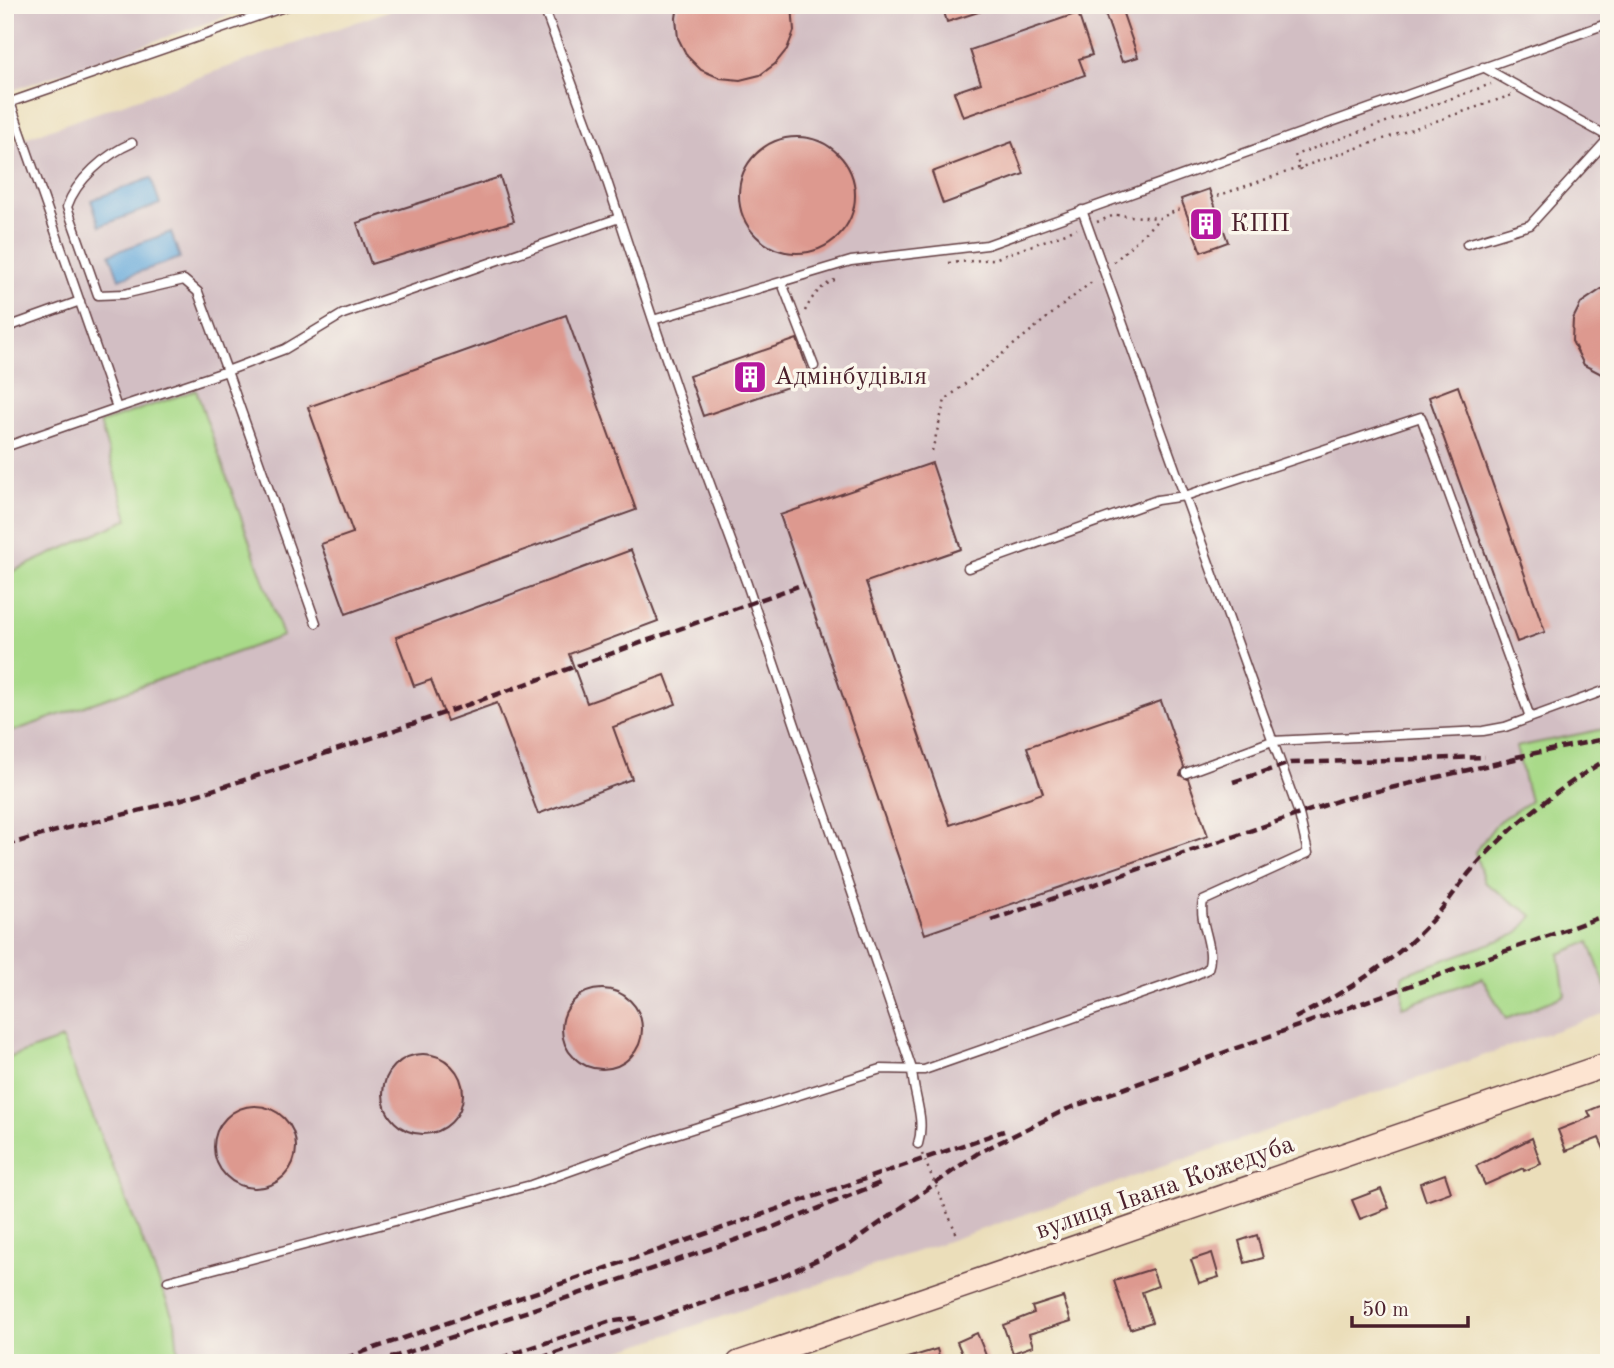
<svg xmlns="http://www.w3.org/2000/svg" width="1614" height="1368" viewBox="0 0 1614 1368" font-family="'Old Standard TT',serif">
  <rect width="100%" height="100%" fill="#fbf7ec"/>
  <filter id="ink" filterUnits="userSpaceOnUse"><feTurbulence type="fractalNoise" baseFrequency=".0143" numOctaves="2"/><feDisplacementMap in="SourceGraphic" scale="14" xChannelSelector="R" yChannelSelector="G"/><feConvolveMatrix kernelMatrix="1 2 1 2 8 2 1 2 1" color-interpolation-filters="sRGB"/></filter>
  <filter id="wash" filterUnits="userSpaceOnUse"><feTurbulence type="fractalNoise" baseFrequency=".00686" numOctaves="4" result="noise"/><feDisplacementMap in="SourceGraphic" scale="28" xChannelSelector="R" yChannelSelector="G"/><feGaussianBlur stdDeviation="1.57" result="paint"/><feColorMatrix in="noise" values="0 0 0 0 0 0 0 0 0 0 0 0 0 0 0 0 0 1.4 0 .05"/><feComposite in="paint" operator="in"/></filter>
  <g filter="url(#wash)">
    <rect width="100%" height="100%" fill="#ebdeba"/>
    <path fill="#d2bec3" d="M 5,5 L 259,5 L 5,93 Z
      M 405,5 L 1609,5 L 1609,1012 L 948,1241 L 583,1363 L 5,1363 L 5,145 Z"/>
    <path fill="#a9da89" stroke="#7a7c5a" stroke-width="2" d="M 196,390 L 283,636 L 5,734 L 5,575 L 128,519 L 100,423 Z
      M 1609,728 L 1609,996 L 1589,942 L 1559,954 L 1565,995 L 1506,1019 L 1482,978 L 1402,1007 L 1402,975 L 1517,934 L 1533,916 L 1484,882 L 1475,852 L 1497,823 L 1530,801 L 1516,747 Z
      M 62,1039 L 175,1322 L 178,1354 L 168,1363 L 5,1363 L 5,1059 Z"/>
    <path fill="#65a8da" stroke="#586482" stroke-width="2" d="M 151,178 L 160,204 L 100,226 L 91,200 Z
      M 171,232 L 180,258 L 119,279 L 110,254 Z"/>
    <g id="blocks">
      <path fill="#dd998f" d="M 678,5 L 792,5 L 794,31 L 787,49 L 775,64 L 760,75 L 740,80 L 720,78 L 701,70 L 687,56 L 678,38 L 676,18 Z
        M 942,5 L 991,5 L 991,8 L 947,22 Z
        M 1102,5 L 1120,5 L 1138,57 L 1122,62 Z
        M 1078,13 L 1092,55 L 1079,59 L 1085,75 L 963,117 L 954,92 L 981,83 L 970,50 Z
        M739 195a58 58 0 1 1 116 0a58 58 0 1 1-116 0Z
        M 1012,142 L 1024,174 L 943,204 L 932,172 Z
        M 500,177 L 514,221 L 371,264 L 357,223 Z
        M 1209,189 L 1228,242 L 1201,252 L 1181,199 Z
        M 1609,284 L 1609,378 L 1584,365 L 1572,341 L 1573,319 L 1581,303 Z
        M 566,315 L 636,510 L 346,614 L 321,544 L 353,533 L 308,407 Z
        M 797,339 L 811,379 L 703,416 L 689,376 Z
        M 1458,386 L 1545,632 L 1517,642 L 1429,397 Z
        M 932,463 L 961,549 L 866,582 L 950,825 L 1043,793 L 1027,747 L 1161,701 L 1184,767 L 1180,775 L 1188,779 L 1208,836 L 925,934 L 780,515 Z
        M 631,550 L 658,621 L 569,654 L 587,703 L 665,675 L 676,704 L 613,727 L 632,779 L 538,814 L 497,703 L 447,721 L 431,680 L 414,686 L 396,637 Z
        M562 1029a40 40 0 1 1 80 0a40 40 0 1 1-80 0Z
        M383 1094a40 40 0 1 1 80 0a40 40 0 1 1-80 0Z
        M 1605,1104 L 1609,1113 L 1609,1160 L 1599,1138 L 1566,1151 L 1558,1130 L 1591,1117 L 1588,1111 Z
        M214 1147a41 41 0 1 1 82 0a41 41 0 1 1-82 0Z
        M 1532,1138 L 1541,1164 L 1524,1171 L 1523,1168 L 1485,1185 L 1476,1166 Z
        M 1445,1174 L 1451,1192 L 1426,1201 L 1420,1183 Z
        M 1381,1189 L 1389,1208 L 1360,1219 L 1352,1200 Z
        M 1257,1235 L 1263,1258 L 1245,1263 L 1239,1241 Z
        M 1212,1253 L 1219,1277 L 1199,1283 L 1191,1260 Z
        M 1152,1269 L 1158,1286 L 1142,1292 L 1152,1322 L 1130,1329 L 1114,1281 Z
        M 1063,1297 L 1071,1321 L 1029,1334 L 1033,1346 L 1013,1353 L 1003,1325 L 1034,1313 L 1032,1307 Z
        M 977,1333 L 989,1363 L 966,1363 L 957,1342 Z
        M 937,1349 L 941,1363 L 902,1363 L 901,1360 Z"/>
    </g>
  </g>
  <g filter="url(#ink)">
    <use href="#blocks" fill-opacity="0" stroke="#623c40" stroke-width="2"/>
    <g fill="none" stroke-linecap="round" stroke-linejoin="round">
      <g stroke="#623c40" stroke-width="11">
        <path id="lane" d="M 543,5 L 597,151 L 653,320 L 851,261 L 987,245 L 1609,23
          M 1483,67 L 1609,137
          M 8,103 L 290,5
          M 132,143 C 106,154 76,180 67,207 L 98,295 L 124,294 L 184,280 L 198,292 L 227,371 L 285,349 L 343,314 L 619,218
          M 1467,244 L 1530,225 L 1609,138
          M 782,283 L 814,366
          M 653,320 L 692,435 L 747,584 L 912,1069 C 913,1096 926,1118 918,1144
          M 5,328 L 80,301
          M 117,408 L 227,371 L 316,623
          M 5,447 L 117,408 L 10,102
          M 968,568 L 1157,500 L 1185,496 L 1421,417 L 1530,717
          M 1186,773 L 1272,741 L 1483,731 L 1505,727 L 1609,689
          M 168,1281 L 531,1185 L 654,1141 L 881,1069 L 924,1070 L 1193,976 L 1208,969 C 1216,947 1198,924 1203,901 L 1308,853 L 1299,814 L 1082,210"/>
      </g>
      <g stroke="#623c40" stroke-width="26">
        <path id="secondary" d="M 739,1363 L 1609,1064"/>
      </g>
      <path stroke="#623c40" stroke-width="2.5" stroke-dasharray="2 5" stroke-linecap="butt" d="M 1301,170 L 1295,155 L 1491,84
        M 1211,198 L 1512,95
        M 1097,222 L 1115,215 L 1160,218 L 1184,207
        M 1114,262 L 1160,218
        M 949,263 L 994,259 L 1077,229
        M 805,311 C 814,293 821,286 839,278
        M 932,451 L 945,400 L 1094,280
        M 922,1154 L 958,1237"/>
      <use href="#lane" stroke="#fff" stroke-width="8"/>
      <use href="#secondary" stroke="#fde4d1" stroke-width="23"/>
      <path stroke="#4a1f2b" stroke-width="4.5" stroke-dasharray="10 5" stroke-linecap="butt" d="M 1516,757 L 1609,738
        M 1233,782 L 1290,763 L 1485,757
        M 5,846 C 69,825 136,814 199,794 C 403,731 603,656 804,584
        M 991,920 L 1343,799 L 1524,757
        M 1295,1018 C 1345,992 1395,962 1433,919 C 1446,905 1457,888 1469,873 C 1509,827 1557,789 1609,758
        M 331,1363 L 1004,1131
        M 376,1363 L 771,1228 L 880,1183
        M 486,1363 L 608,1322 L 637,1318
        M 526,1363 L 782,1276 L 849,1245 L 978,1153 L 1067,1109 L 1609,914"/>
    </g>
  </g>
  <defs>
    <g id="building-square" transform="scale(1.75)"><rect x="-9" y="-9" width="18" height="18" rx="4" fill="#b5179e" stroke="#fbf7ec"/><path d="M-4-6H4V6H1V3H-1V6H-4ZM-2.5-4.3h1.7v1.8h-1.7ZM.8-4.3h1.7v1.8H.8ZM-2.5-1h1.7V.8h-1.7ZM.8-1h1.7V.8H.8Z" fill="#fff"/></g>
  </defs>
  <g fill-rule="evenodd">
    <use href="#building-square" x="1206" y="224"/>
    <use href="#building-square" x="750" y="377"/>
  </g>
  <g text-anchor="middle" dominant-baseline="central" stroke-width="7" stroke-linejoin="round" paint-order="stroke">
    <g font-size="26" fill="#4a1f2b" stroke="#fbf7ec" text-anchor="start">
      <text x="1230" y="224">КПП</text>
      <text x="774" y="377">Адмінбудівля</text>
    </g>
    <g font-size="26" fill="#4a1f2b" stroke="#fbf7ec">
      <text transform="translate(1165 1188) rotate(-19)">вулиця Івана Кожедуба</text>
    </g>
  </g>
  <rect width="1614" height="1368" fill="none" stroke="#fbf7ec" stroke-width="28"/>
  <path d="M1352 1316v10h116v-10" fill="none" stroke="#4a1f2b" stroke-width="3.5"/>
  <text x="1362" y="1316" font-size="21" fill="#4a1f2b" stroke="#fbf7ec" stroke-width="5" paint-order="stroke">50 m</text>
</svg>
